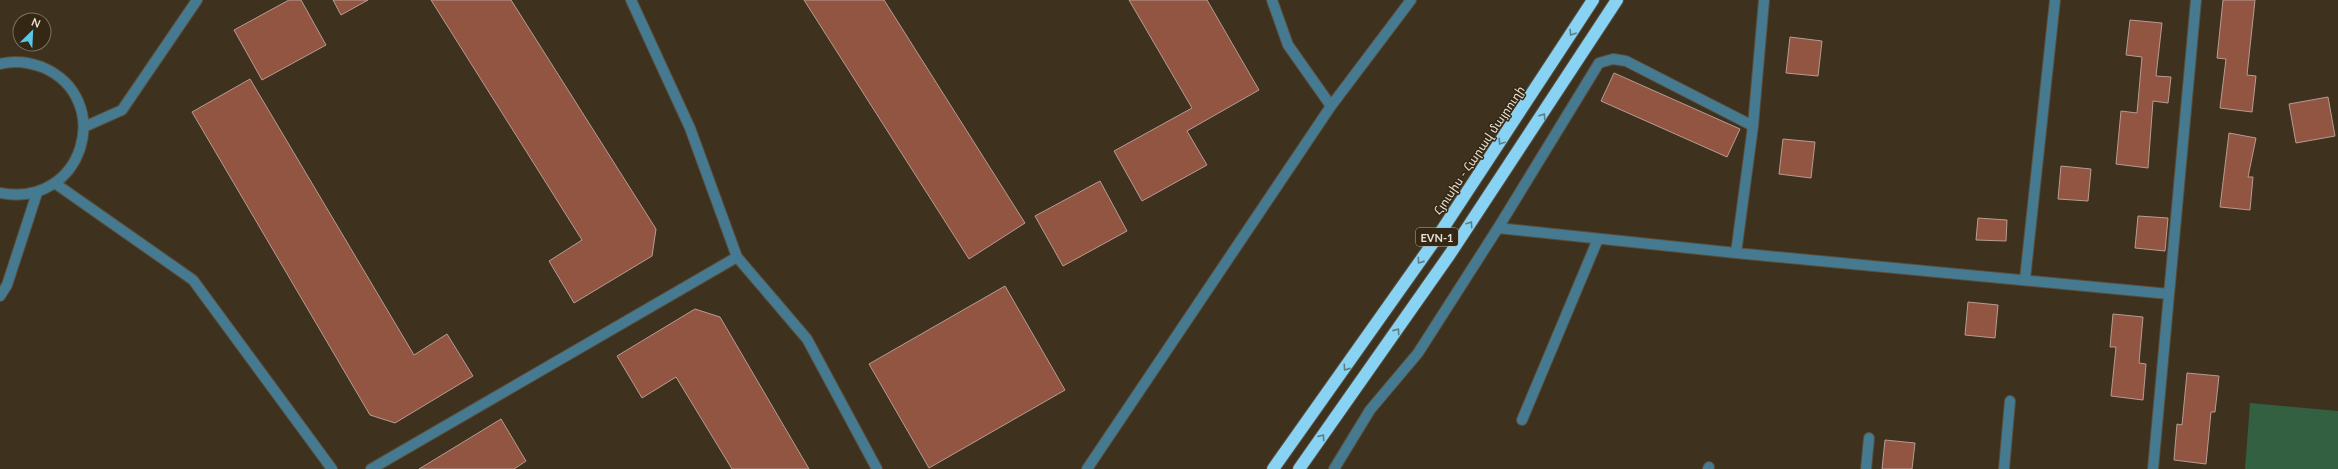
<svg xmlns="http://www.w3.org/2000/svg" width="2338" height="469" viewBox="0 0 2338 469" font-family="Lato,'Noto Sans Armenian',sans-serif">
  <rect width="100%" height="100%" fill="#3e321f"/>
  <path fill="#326040" d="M 2250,403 L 2338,411 L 2338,469 L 2245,469 Z"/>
  <path fill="#925542" stroke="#b89b92" d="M 289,0 L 301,0 L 326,45 L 262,80 L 234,30 Z
    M 333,0 L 368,0 L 341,15 Z
    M 431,0 L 511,0 L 656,229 L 652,256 L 574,303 L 549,261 L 582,240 Z
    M 804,0 L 884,0 L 1025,223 L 969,259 Z
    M 1129,0 L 1207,0 L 1259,90 L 1187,131 L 1207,165 L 1142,201 L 1114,151 L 1192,108 Z
    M 2223,0 L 2255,0 L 2247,75 L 2256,76 L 2252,112 L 2220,108 L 2226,59 L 2217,58 Z
    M 2130,20 L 2162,23 L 2156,76 L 2171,77 L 2168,103 L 2153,101 L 2148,168 L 2116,164 L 2121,111 L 2137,113 L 2142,57 L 2126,55 Z
    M 1790,37 L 1822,41 L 1818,76 L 1786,73 Z
    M 1614,73 L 1740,129 L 1727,157 L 1601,101 Z
    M 250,79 L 414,355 L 447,334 L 473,376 L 395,423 L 370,415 L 192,112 Z
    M 2328,97 L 2335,136 L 2296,143 L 2289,104 Z
    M 2229,133 L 2256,138 L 2248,177 L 2253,177 L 2250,210 L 2220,207 Z
    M 1783,139 L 1815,142 L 1811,178 L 1779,174 Z
    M 2061,166 L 2091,169 L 2088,201 L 2058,199 Z
    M 1100,181 L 1127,231 L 1063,266 L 1035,216 Z
    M 2138,216 L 2168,218 L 2165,251 L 2135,248 Z
    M 1978,218 L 2007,220 L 2006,241 L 1976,240 Z
    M 1005,286 L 1065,390 L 929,468 L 869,364 Z
    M 1968,302 L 1998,305 L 1995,338 L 1965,335 Z
    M 695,309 L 720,317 L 809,469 L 732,469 L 676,377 L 642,398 L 617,356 Z
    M 2113,314 L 2143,317 L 2139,363 L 2146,364 L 2143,400 L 2111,396 L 2116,347 L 2110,347 Z
    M 2187,373 L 2219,376 L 2215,412 L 2211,412 L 2206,464 L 2174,460 L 2177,424 L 2182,425 Z
    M 501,419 L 526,461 L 514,469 L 419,469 Z
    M 1885,440 L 1915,443 L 1912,469 L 1882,469 Z"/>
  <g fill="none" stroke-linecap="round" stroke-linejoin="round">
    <g stroke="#594e3c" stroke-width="12">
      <path id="minor" d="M 631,0 L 690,128 L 737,257 L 807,339 L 877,469
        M 1272,0 L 1288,45 L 1331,106
        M 0,64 C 14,60 28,62 42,67 C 116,98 84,209 0,193
        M 84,127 L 122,110 L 197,0
        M 56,184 L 193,280 L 332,469
        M 1498,228 L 1736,253 L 2169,294
        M 1736,253 L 1753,126 L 1764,0
        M 2025,279 L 2055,0
        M 0,296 L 7,285 L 37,193
        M 1522,420 L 1598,239
        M 371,469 L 737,257
        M 1087,469 L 1331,106 L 1411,0
        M 1334,469 L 1370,410 L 1418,353 L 1498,228 L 1599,63 L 1613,59 L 1626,61 L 1753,126
        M 1708,469 L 1709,467
        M 1866,469 L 1869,438
        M 2004,469 L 2010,401
        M 2153,469 L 2196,0"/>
    </g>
    <g stroke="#594e3c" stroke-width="14">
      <path id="highway" d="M 1273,469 L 1440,233 L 1593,0
        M 1299,469 L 1450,254 L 1617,0"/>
    </g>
    <use href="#minor" stroke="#467a91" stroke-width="10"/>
    <use href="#highway" stroke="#88d2f4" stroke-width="12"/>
  </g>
  <defs><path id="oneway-chevron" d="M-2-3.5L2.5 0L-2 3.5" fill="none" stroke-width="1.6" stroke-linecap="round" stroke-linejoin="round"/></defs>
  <g stroke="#5e7d84">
    <use href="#oneway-chevron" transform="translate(1572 33) rotate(122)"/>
    <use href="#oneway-chevron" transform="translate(1543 116) rotate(-56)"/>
    <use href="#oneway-chevron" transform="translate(1501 142) rotate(124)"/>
    <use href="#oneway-chevron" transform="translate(1470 224) rotate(-56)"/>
    <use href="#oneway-chevron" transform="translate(1420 261) rotate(125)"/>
    <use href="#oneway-chevron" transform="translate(1397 331) rotate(-55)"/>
    <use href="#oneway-chevron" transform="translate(1346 368) rotate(125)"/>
    <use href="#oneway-chevron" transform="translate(1322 437) rotate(-54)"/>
  </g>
  <g text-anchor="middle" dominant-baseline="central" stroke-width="3" stroke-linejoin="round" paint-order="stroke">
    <rect fill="#342815" stroke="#b2aa9b" stroke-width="1" x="1416" y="228" width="42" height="18" rx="3"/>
    <g font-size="11" font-weight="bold" fill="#e8e1d5">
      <text x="1437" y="237">EVN-1</text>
    </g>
    <g font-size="12" fill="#e8e1d5" stroke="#342815">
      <text transform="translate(1479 150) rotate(-56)">Հյուսիս - Հարավ մայրուղի</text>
    </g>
  </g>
  <g transform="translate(32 32) rotate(24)"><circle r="19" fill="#342815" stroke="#7c7262"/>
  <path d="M0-3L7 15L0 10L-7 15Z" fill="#59c8e4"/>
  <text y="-6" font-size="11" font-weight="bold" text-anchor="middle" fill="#e8e1d5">N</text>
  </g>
</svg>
